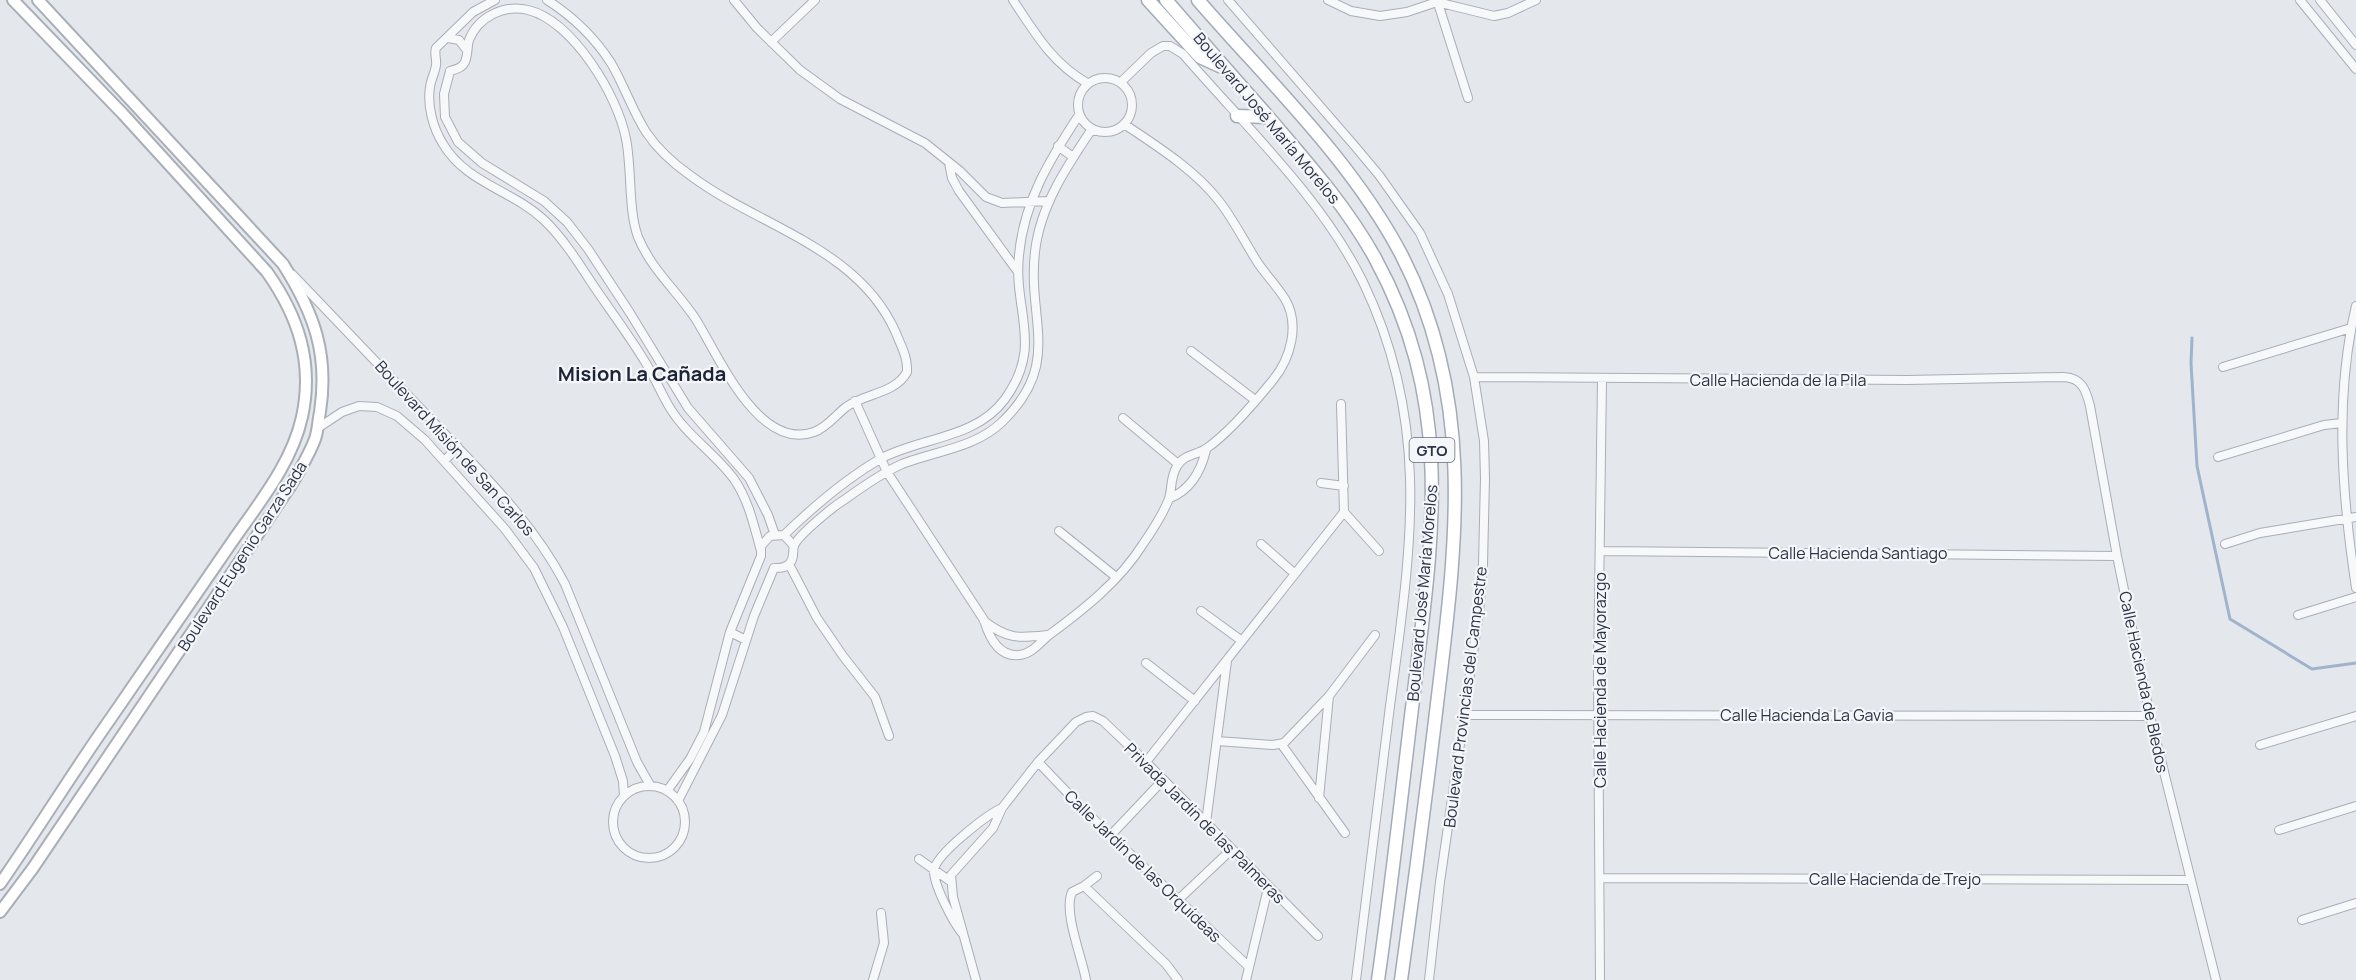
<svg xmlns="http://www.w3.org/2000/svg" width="2356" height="980" viewBox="0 0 2356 980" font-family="Manrope,sans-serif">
  <rect width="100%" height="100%" fill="#e4e7ec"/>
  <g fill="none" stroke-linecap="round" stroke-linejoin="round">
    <path stroke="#9fb4cc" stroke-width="3" d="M 2192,338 L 2191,363 L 2197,466 L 2230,619 L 2312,669 L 2356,663"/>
    <g stroke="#a9aeb7" stroke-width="10">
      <path id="street" d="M 495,0 L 473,12 L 436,48 C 434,54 437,60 436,65 C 435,73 431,79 430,87 C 427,106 433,128 443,144 C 466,183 512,190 544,220 C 563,238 578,262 593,285 C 610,310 628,334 644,360 C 654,376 661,393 670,408 C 687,436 715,453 734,479 C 749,501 754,526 761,551
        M 734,0 L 757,28 L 800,70 L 840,99 L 925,143 L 960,171 L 986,197 L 1002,203 L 1049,201
        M 1013,0 C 1035,33 1052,63 1087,83
        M 1228,0 L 1353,144 L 1379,175 L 1420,233 L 1448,294 L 1474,377 L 1484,441 L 1485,478 L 1483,564 L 1479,612 L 1440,882 L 1429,980
        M 1328,0 L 1351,11 L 1380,16 L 1407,12 L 1437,2 L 1494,16 L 1508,13 L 1536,0
        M 1437,0 L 1468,98
        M 2300,0 L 2356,69
        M 2320,0 L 2356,45
        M 448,38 L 459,40 L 466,49
        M 771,42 L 815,0
        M 450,71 C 457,69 462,68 465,62 C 468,55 467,47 469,40 C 478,17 504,4 528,10 C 573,21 618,96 626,139 C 632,168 628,210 638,237 C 651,269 677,291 695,318 C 718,354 758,452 814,432 C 826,428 836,415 846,407 C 865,393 895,394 907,372 C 908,357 901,346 896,333 C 859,248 760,227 691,176 C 674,164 658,150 646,132 C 632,110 624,85 611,63 C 595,38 572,16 547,0
        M 450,71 L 444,94 L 445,117 L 458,142 L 482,163 L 544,201 L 567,222 L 588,249 L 630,313 L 688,408 L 749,478 L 768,515 L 775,535
        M1078 105a27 27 0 1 1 54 0a27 27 0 1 1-54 0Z
        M 1121,82 L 1151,53 L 1163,46 L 1170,46 L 1183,54 C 1244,125 1322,198 1363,282 C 1433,427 1410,554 1390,706 C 1379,797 1367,889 1356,980
        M 1058,146 L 1073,157
        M 949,163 L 952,178 L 959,191 L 1018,272
        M 293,275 C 343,327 393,379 442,431 C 487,478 535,526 565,584 L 637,762 L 650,785
        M 2356,306 C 2334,399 2342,495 2356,588
        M 1191,351 L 1255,400
        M 2223,367 L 2351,328
        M 1474,377 L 1907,380 L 2064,377 C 2082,378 2086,390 2090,406 L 2117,556 L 2150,716 L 2216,980
        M 855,401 L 887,472 L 984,620 C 989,637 999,657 1019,655 C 1032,654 1040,642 1049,635 C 1083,610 1120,581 1143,544 C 1152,531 1162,516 1168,501 C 1173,490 1169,480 1177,466 C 1184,454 1198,455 1207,448 C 1230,432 1256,401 1273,380 C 1291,358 1300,324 1285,299 C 1277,286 1266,275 1258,263 C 1245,243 1234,220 1219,201 C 1195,170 1157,146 1124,124
        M 1341,404 L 1344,512 L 1379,551
        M 1123,418 L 1178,464
        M 318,428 L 342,412 L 359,406 L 377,407 L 397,416 L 425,440 L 505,529 L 534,568 L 563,627 L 615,756 L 623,781 L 624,796
        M 2218,457 L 2324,425 L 2342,423
        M 444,461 L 458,447
        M 1321,483 L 1344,486
        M 1170,498 C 1190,490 1201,471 1206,450
        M 1059,531 L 1116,577
        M 784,535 C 814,506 844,480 880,459 C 921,437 976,439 1005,399 C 1044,345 1013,311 1019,255 C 1024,201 1050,159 1079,115
        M 1261,544 L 1294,573
        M 2225,544 L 2260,533 L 2356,517
        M 1600,551 L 2117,556
        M 789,564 L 817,618 L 843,656 L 875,697 L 889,736
        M 774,568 C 780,568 786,568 790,563 C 795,557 792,552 794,546 C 797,536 834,506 844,500 C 862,487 882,473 902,464 C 935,451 975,448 1002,422 C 1063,363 1027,321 1035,252 C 1040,206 1067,166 1092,129
        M 1201,611 L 1242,641
        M 2298,615 L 2356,597
        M 984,621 C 1008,640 1020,638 1048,635
        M 730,632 L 746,640
        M 1146,663 L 1195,701
        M 1464,715 L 2150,716
        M 1217,741 L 1273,745 L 1284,743 L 1329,696 L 1375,635
        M 1282,745 L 1345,833
        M 2260,745 L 2356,716
        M 1038,762 L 1084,810 L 1249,967
        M 1146,762 L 1344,512
        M613 822a36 36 0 1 1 72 0a36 36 0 1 1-72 0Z
        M 667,791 L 690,759 L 704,732 L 730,632 L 761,556 L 761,546 L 770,536 L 784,535 L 794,546
        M 1319,798 L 1329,696
        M 678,801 L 722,715 L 754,616 L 774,568
        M 1206,823 L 1227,661
        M 2279,830 L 2356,806
        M 1111,835 L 1163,780
        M 919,859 L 950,881
        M 1600,878 L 2190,880
        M 1084,886 L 1166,964 L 1178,980
        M 1178,900 L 1232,849
        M 2302,920 L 2356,903
        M 962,933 C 953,922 933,884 934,870 C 936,854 988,814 1002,808
        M 873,980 L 884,943 L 881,913
        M 976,980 L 953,897 L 951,875 L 993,828 L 1002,808 L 1038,762 L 1076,722 L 1086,717 L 1093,716 L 1103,721 L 1146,762 L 1318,936
        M 1086,980 C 1082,957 1063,912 1072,892 L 1084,886 L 1097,876
        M 1246,980 L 1268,888
        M 1600,980 L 1598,672 L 1602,379"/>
    </g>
    <g stroke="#a9aeb7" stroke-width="14">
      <path id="secondary" d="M 0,884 C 38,829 73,772 111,718 C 151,659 192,601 232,542 C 259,503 292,463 302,417 C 314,362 298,316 267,272 L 123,114 L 13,0
        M 0,912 L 33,868 L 291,485 C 300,470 309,455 315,439 C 318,431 318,421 320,412 C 329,354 314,313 283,264 L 38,0"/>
    </g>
    <g stroke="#a3abb8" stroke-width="15">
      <path id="primary" d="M 1148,0 L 1200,57 L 1224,68
        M 1166,0 C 1199,38 1232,76 1265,113 C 1305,160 1345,204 1375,258 C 1458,410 1431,546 1412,708 C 1401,799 1391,890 1378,980
        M 1198,0 C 1268,81 1350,158 1401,254 C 1477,401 1456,547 1437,704 C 1426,796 1414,888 1401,980
        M 1237,116 L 1268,117"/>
    </g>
    <use href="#street" stroke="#f7f8fa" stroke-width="8"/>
    <use href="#secondary" stroke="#fff" stroke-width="10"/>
    <use href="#primary" stroke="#fff" stroke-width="12"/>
  </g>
  <g text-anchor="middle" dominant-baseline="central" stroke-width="4.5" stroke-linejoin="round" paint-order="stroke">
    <rect fill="#f4f6f9" stroke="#676e7b" stroke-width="1.5" x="1409.5" y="438" width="45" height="24" rx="4.5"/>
    <g font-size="15" font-weight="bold" fill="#2b3445">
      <text x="1432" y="450">GTO</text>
    </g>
    <g font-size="16" fill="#2b3445" stroke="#f4f6f9">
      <text transform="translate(1267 118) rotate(50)">Boulevard José María Morelos</text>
      <text x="1778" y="380">Calle Hacienda de la Pila</text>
      <text transform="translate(455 448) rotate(48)">Boulevard Misión de San Carlos</text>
      <text x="1858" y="553">Calle Hacienda Santiago</text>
      <text transform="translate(242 556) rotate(-57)">Boulevard Eugenio Garza Sada</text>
      <text transform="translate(1422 593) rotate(-85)">Boulevard José María Morelos</text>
      <text transform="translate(1600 680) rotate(-90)">Calle Hacienda de Mayorazgo</text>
      <text transform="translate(2144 682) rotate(78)">Calle Hacienda de Bledos</text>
      <text transform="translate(1465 697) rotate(-83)">Boulevard Provincias del Campestre</text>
      <text x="1807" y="715">Calle Hacienda La Gavia</text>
      <text transform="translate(1205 823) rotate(45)">Privada Jardín de las Palmeras</text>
      <text transform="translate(1143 866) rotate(44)">Calle Jardín de las Orquídeas</text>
      <text x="1895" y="879">Calle Hacienda de Trejo</text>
    </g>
    <g font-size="20" font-weight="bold" fill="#1d2536" stroke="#f4f6f9">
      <text x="642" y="373">Mision La Cañada</text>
    </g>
  </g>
</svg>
